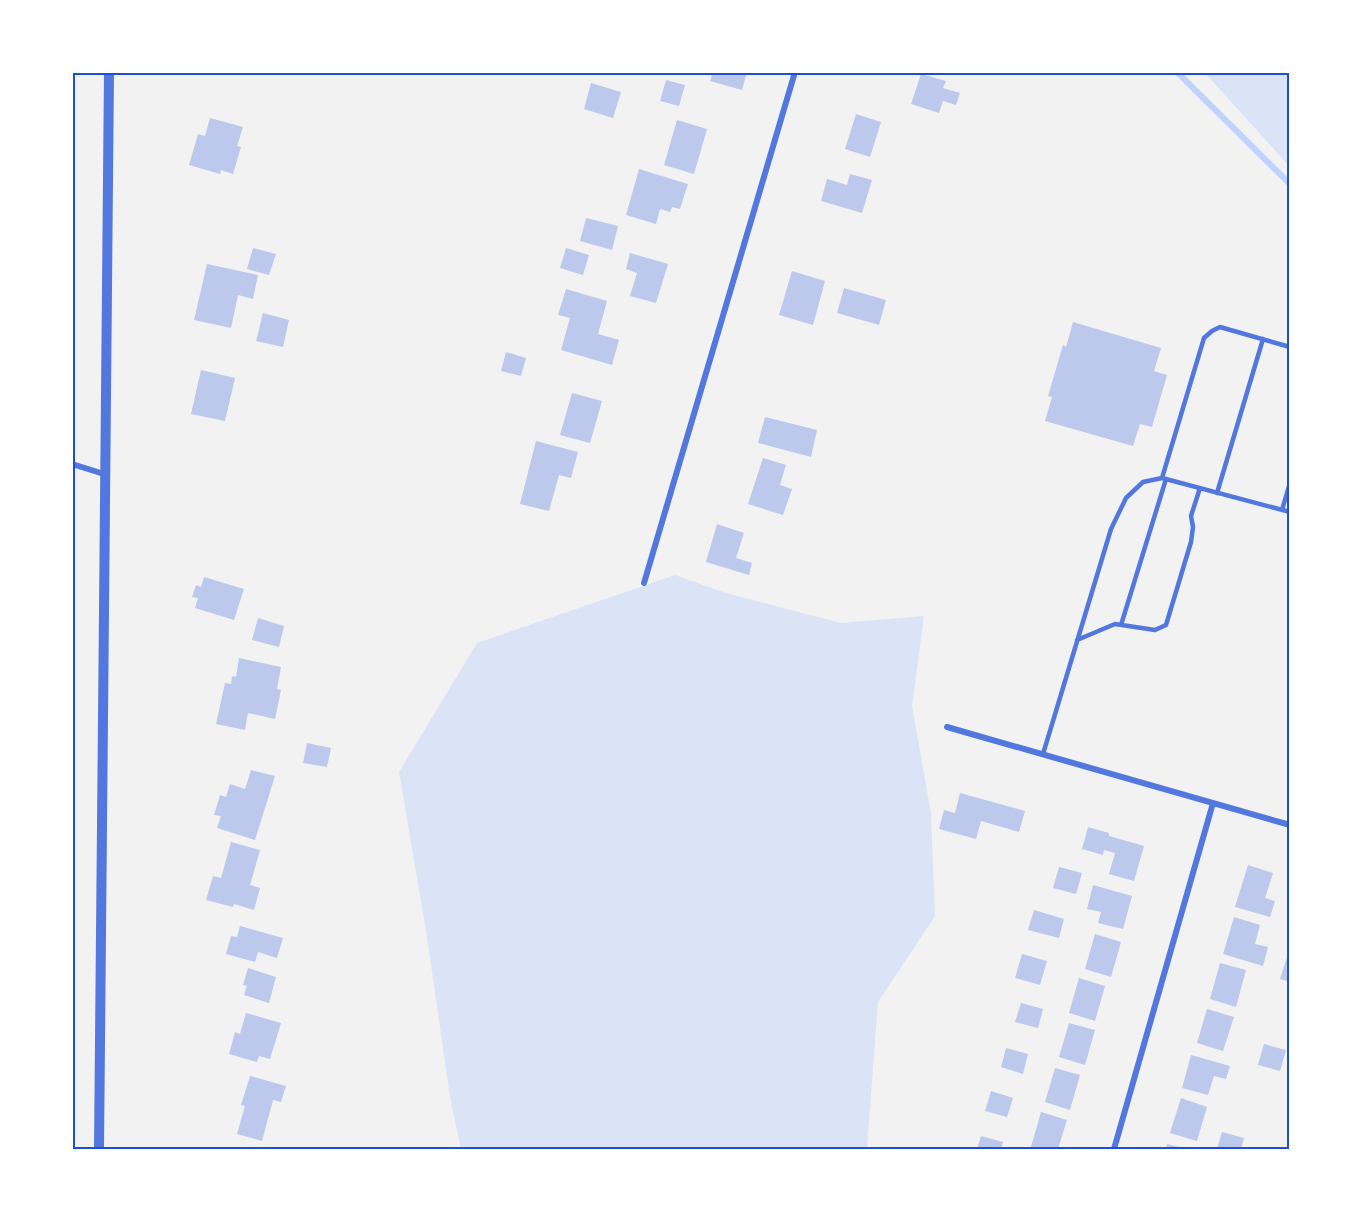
<svg xmlns="http://www.w3.org/2000/svg" width="1362" height="1221" viewBox="0 0 1362 1221" font-family="Karla,sans-serif">
  <rect width="100%" height="100%" fill="#f2f2f2"/>
  <path fill="#dbe4f7" d="M 1204,72 L 1290,72 L 1290,167 Z
    M 675,575 L 726,593 L 841,623 L 924,616 L 912,706 L 931,813 L 935,916 L 878,1002 L 867,1149 L 461,1149 L 450,1097 L 427,937 L 399,772 L 477,643 Z"/>
  <g fill="none" stroke-linecap="round" stroke-linejoin="round">
    <path stroke="#bfd3fe" stroke-width="6" d="M 1177,72 L 1290,184"/>
  </g>
  <path fill="#bdc9ec" d="M 713,72 L 747,72 L 742,90 L 710,81 Z
    M 921,74 L 946,81 L 943,88 L 960,93 L 956,105 L 943,101 L 939,113 L 911,104 Z
    M 666,80 L 685,85 L 679,106 L 660,101 Z
    M 591,83 L 621,92 L 613,118 L 584,109 Z
    M 856,114 L 881,122 L 870,157 L 845,149 Z
    M 210,118 L 243,127 L 237,146 L 241,147 L 233,174 L 221,170 L 220,174 L 189,165 L 198,134 L 205,136 Z
    M 677,120 L 707,129 L 694,174 L 664,165 Z
    M 639,169 L 688,184 L 680,209 L 672,207 L 670,212 L 660,209 L 656,224 L 626,215 Z
    M 850,174 L 872,180 L 862,213 L 821,201 L 827,179 L 847,185 Z
    M 586,218 L 618,226 L 612,250 L 580,241 Z
    M 253,248 L 276,254 L 269,275 L 247,269 Z
    M 566,248 L 589,255 L 583,275 L 560,268 Z
    M 630,253 L 668,264 L 656,303 L 630,296 L 637,273 L 626,269 Z
    M 207,264 L 258,275 L 253,299 L 238,295 L 231,328 L 194,320 Z
    M 792,271 L 825,281 L 813,325 L 779,315 Z
    M 844,288 L 886,300 L 879,325 L 837,313 Z
    M 566,289 L 607,301 L 598,334 L 619,340 L 612,365 L 561,350 L 570,318 L 558,315 Z
    M 263,313 L 289,320 L 283,347 L 256,341 Z
    M 1073,322 L 1161,348 L 1154,371 L 1167,375 L 1152,427 L 1140,424 L 1133,446 L 1045,421 L 1052,397 L 1048,396 L 1063,345 L 1066,347 Z
    M 506,352 L 526,358 L 521,376 L 501,371 Z
    M 201,370 L 235,378 L 225,421 L 191,414 Z
    M 572,393 L 602,401 L 590,443 L 560,435 Z
    M 765,417 L 817,430 L 811,457 L 758,443 Z
    M 536,441 L 578,452 L 571,478 L 559,475 L 549,511 L 520,504 Z
    M 763,458 L 786,465 L 780,485 L 792,489 L 783,515 L 748,504 Z
    M 717,524 L 744,533 L 736,558 L 752,563 L 749,575 L 706,562 Z
    M 204,577 L 244,589 L 234,620 L 195,608 L 198,598 L 192,597 L 196,585 L 201,587 Z
    M 258,618 L 284,626 L 279,647 L 252,640 Z
    M 239,658 L 281,667 L 277,689 L 281,690 L 275,719 L 248,713 L 245,730 L 216,724 L 225,683 L 231,684 L 232,676 L 236,677 Z
    M 307,743 L 331,748 L 327,767 L 303,763 Z
    M 251,770 L 275,776 L 255,840 L 217,828 L 221,816 L 214,815 L 220,795 L 226,797 L 230,784 L 245,789 Z
    M 960,793 L 1025,811 L 1019,832 L 981,821 L 976,839 L 939,829 L 944,810 L 955,813 Z
    M 1088,827 L 1109,833 L 1109,836 L 1144,846 L 1134,881 L 1109,874 L 1115,853 L 1104,850 L 1103,855 L 1082,849 Z
    M 231,842 L 260,850 L 250,885 L 260,888 L 254,910 L 234,904 L 233,907 L 206,900 L 213,876 L 221,878 Z
    M 1248,865 L 1273,873 L 1265,898 L 1275,901 L 1270,917 L 1235,907 Z
    M 1059,867 L 1082,873 L 1076,894 L 1053,888 Z
    M 1093,885 L 1132,896 L 1123,929 L 1098,923 L 1101,912 L 1087,909 Z
    M 1034,910 L 1064,919 L 1059,938 L 1028,930 Z
    M 1234,917 L 1260,925 L 1255,944 L 1268,947 L 1263,966 L 1223,954 Z
    M 240,926 L 283,938 L 277,958 L 258,952 L 255,962 L 226,954 L 231,936 L 237,937 Z
    M 1095,934 L 1121,942 L 1111,977 L 1085,969 Z
    M 1022,954 L 1047,961 L 1040,985 L 1015,978 Z
    M 1287,957 L 1290,958 L 1290,982 L 1280,979 Z
    M 1220,963 L 1246,970 L 1236,1007 L 1210,999 Z
    M 248,968 L 276,977 L 269,1003 L 244,995 L 247,986 L 243,985 Z
    M 1079,978 L 1105,986 L 1095,1021 L 1069,1013 Z
    M 1021,1003 L 1043,1009 L 1038,1028 L 1015,1022 Z
    M 1207,1009 L 1234,1017 L 1223,1051 L 1197,1043 Z
    M 246,1013 L 281,1023 L 270,1059 L 259,1056 L 257,1062 L 229,1054 L 235,1032 L 240,1034 Z
    M 1069,1023 L 1095,1030 L 1085,1065 L 1059,1057 Z
    M 1264,1044 L 1286,1050 L 1280,1071 L 1258,1065 Z
    M 1006,1048 L 1028,1054 L 1023,1074 L 1001,1067 Z
    M 1191,1055 L 1230,1066 L 1226,1079 L 1214,1076 L 1208,1095 L 1182,1088 Z
    M 1055,1068 L 1080,1075 L 1070,1110 L 1045,1102 Z
    M 250,1076 L 286,1086 L 281,1102 L 273,1100 L 262,1141 L 237,1134 L 245,1106 L 241,1105 Z
    M 991,1091 L 1013,1098 L 1007,1117 L 985,1111 Z
    M 1181,1098 L 1207,1107 L 1197,1141 L 1170,1133 Z
    M 1041,1112 L 1067,1120 L 1058,1149 L 1039,1149 L 1031,1147 Z
    M 1222,1132 L 1244,1138 L 1241,1149 L 1217,1149 Z
    M 981,1136 L 1003,1142 L 1001,1149 L 977,1149 Z
    M 1167,1144 L 1184,1148 L 1184,1149 L 1166,1149 Z"/>
  <g fill="none" stroke-linecap="round" stroke-linejoin="round">
    <path stroke="#5277de" stroke-width="4.5" d="M 1162,478 L 1204,338 L 1212,331 L 1220,327 L 1290,347
      M 1217,493 L 1263,339
      M 1282,510 L 1290,483
      M 1121,625 L 1166,479
      M 1077,640 L 1115,624 L 1155,630 L 1166,625 L 1191,542 L 1193,527 L 1191,516 L 1200,488
      M 1043,754 L 1111,529 L 1126,498 L 1143,482 L 1162,478 L 1290,512"/>
    <path stroke="#5277de" stroke-width="6" d="M 72,464 L 104,474
      M 644,583 L 795,72
      M 947,727 L 1290,825
      M 1114,1149 L 1213,803"/>
    <path stroke="#5277de" stroke-width="10" d="M 99,1149 L 109,72"/>
  </g>
  <rect width="1362" height="1221" fill="none" stroke="#ffffff" stroke-width="147"/>
  <rect x="74" y="74" width="1214" height="1074" fill="none" stroke="#1d4ed8" stroke-width="2"/>
</svg>
